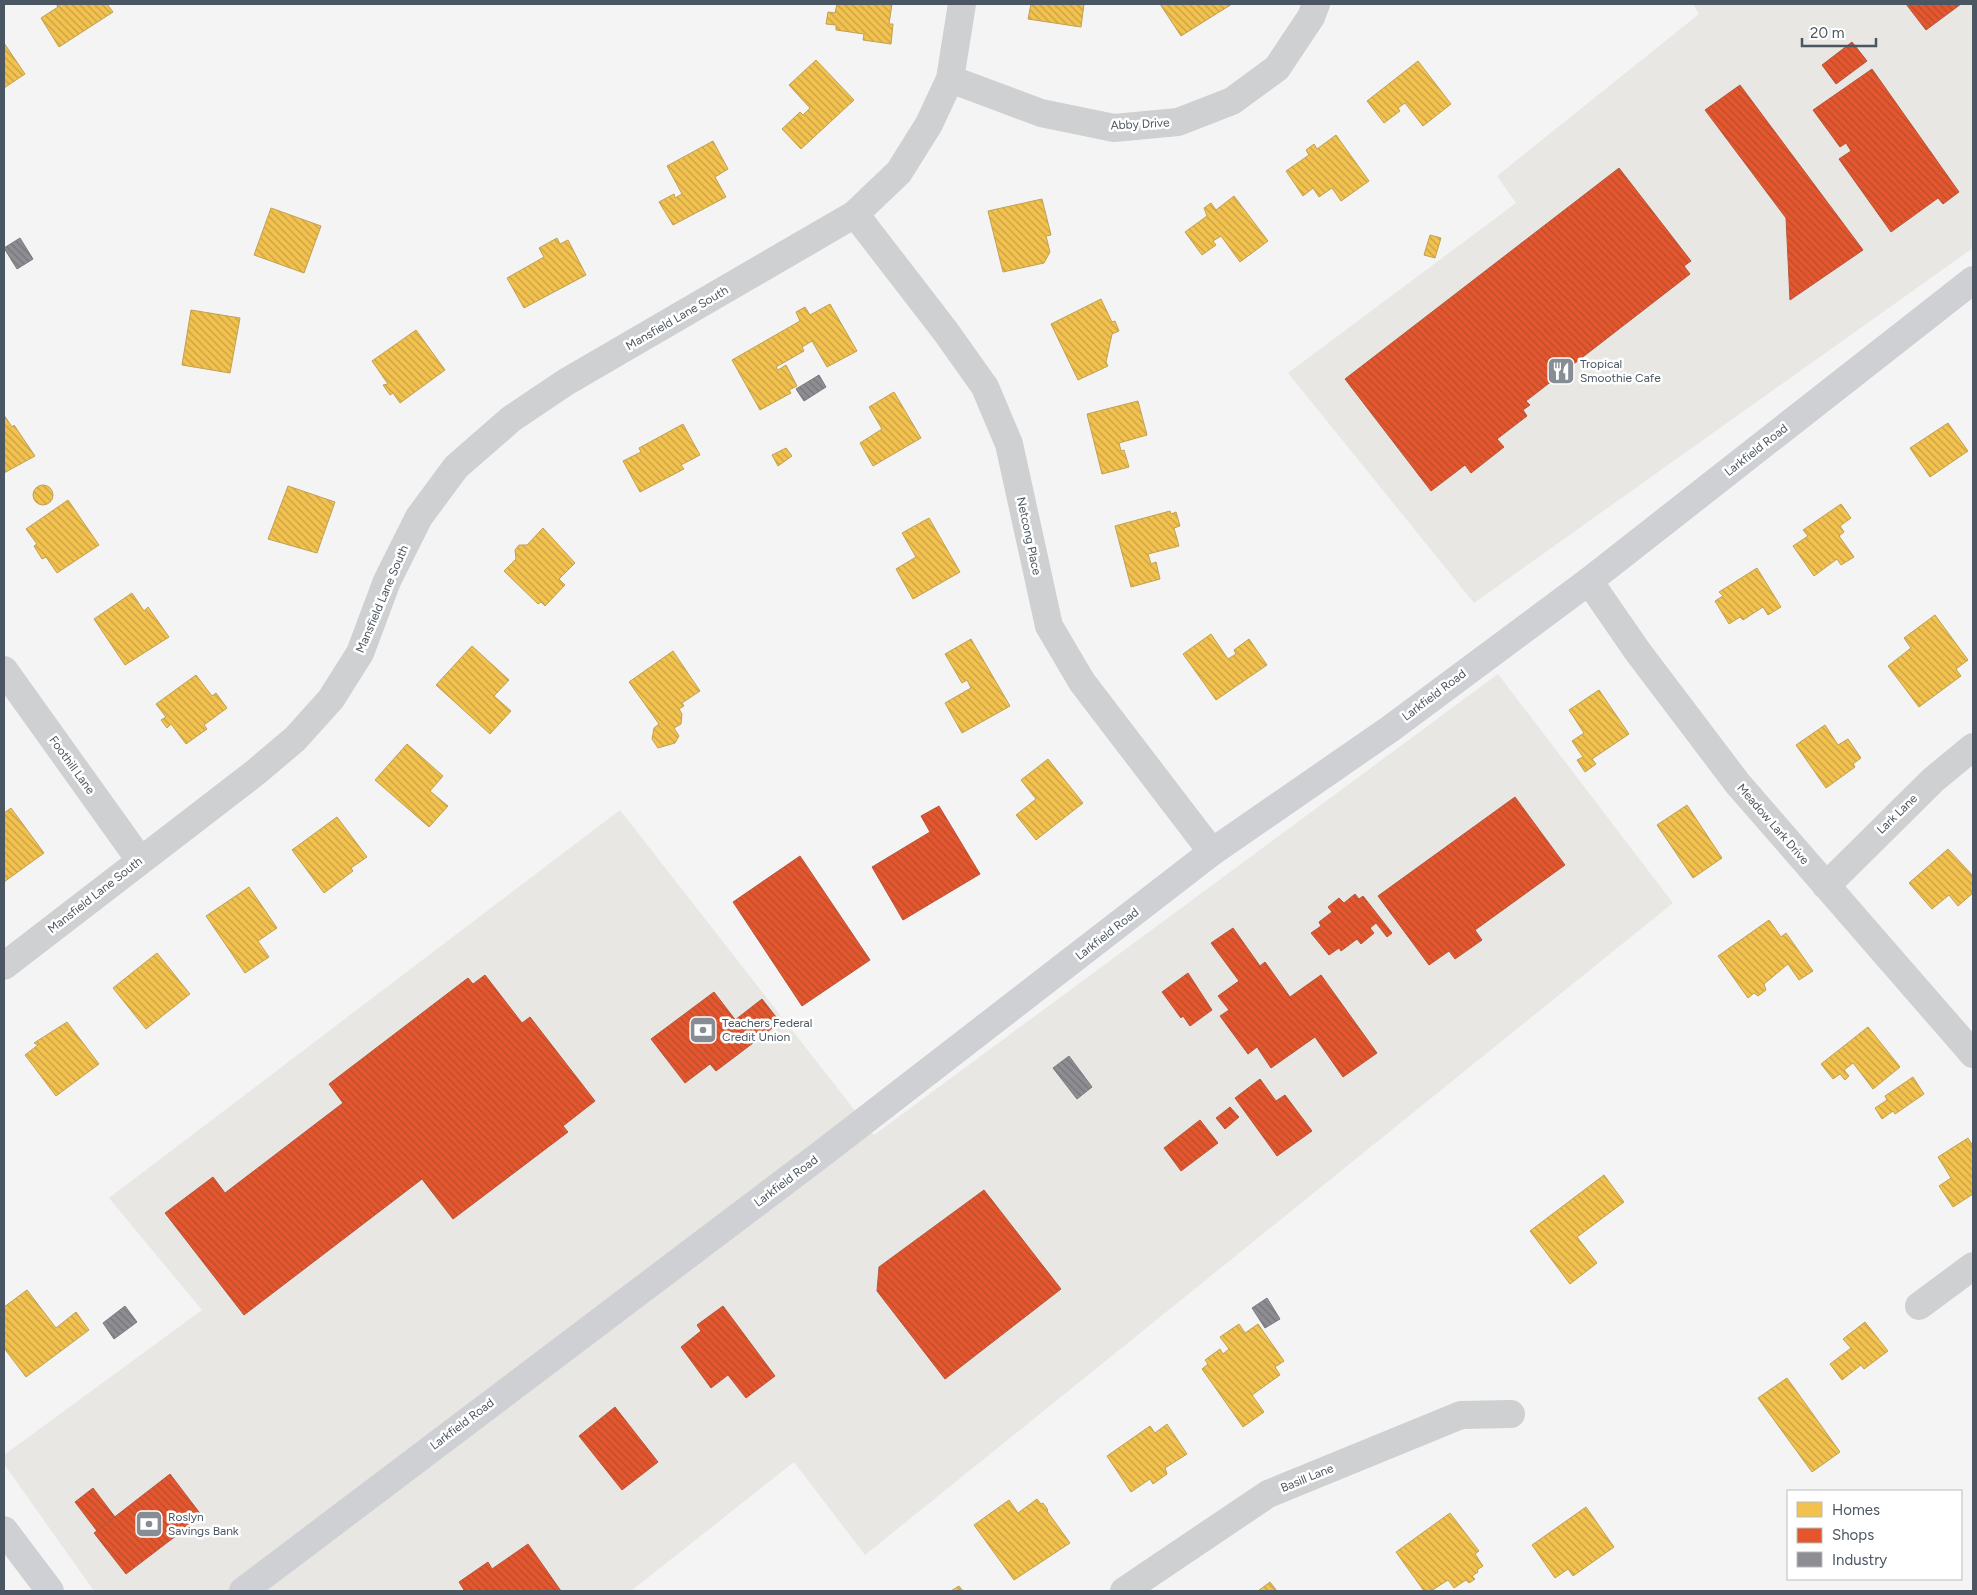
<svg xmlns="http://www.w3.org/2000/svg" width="1977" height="1595" viewBox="0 0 1977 1595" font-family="Figtree,sans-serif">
  <defs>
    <pattern id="homes-back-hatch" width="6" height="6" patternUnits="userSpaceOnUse" patternTransform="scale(1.25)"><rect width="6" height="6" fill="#f2c14e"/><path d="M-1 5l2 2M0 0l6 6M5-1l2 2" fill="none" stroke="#c6a044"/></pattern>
    <pattern id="shops-back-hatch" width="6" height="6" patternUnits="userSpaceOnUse" patternTransform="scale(1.25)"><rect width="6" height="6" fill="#e4572e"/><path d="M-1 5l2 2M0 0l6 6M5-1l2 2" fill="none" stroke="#bb4b2b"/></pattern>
    <pattern id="industry-back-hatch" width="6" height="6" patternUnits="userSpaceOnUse" patternTransform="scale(1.25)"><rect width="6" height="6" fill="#8d8d92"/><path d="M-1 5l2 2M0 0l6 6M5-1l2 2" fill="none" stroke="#75767b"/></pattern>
  </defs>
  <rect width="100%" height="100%" fill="#f4f4f4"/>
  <path fill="#e8e7e3" d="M 1693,4 L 1973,4 L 1973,248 L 1474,603 L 1288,373 L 1516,203 L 1497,176 L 1699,14 Z
    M 1498,674 L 1673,903 L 865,1555 L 794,1462 L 631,1591 L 94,1591 L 4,1464 L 4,1455 L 202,1310 L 109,1198 L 620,810 L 874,1135 Z"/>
  <path fill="url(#homes-back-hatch)" stroke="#c0a154" d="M 56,4 L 107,4 L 113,12 L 59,47 L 41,18 L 58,7 Z
    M 837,4 L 892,4 L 889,24 L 893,24 L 891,44 L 863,40 L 864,34 L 836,30 L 836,25 L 826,24 L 828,12 L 835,13 Z
    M 1031,4 L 1084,4 L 1081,27 L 1028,19 Z
    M 1160,4 L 1232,4 L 1181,36 Z
    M 4,43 L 25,74 L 4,88 Z
    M 816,60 L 854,100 L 801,149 L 782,129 L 800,112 L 803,115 L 810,108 L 789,85 Z
    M 1418,61 L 1451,104 L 1423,126 L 1405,103 L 1398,108 L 1400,111 L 1384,123 L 1367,101 Z
    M 1336,135 L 1369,181 L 1341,201 L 1332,188 L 1319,197 L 1313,188 L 1303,196 L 1286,171 L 1309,155 L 1306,150 L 1314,144 L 1317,149 Z
    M 713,141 L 728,169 L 715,177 L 726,197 L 673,225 L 659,202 L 674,194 L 675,198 L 682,194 L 667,166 Z
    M 1234,196 L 1268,241 L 1240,262 L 1221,236 L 1213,241 L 1216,245 L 1202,255 L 1185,232 L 1207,216 L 1204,208 L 1211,203 L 1216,210 Z
    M 1042,199 L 1051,235 L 1046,236 L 1050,252 L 1044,263 L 1003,272 L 988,211 Z
    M 271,208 L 321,226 L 304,273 L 254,255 Z
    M 1430,235 L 1441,238 L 1435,258 L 1424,255 Z
    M 557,238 L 560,244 L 568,240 L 586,275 L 524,308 L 507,278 L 544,257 L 539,248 Z
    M 1101,299 L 1112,322 L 1115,321 L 1119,331 L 1112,334 L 1106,362 L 1108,366 L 1078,380 L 1051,324 Z
    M 830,304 L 857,351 L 827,367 L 812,341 L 802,347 L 804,351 L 776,367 L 778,370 L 786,365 L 797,386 L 789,390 L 791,393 L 760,410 L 732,360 L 800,321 L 796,312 L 805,307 L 810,315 Z
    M 191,310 L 240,318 L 230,373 L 182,365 Z
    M 416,330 L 445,370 L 400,403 L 393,393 L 390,395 L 383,385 L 388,384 L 372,361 Z
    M 894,392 L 921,438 L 873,466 L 860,443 L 882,429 L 869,407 Z
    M 1138,401 L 1147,435 L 1119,443 L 1121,451 L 1124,450 L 1129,467 L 1102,474 L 1087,414 Z
    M 4,415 L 12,427 L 14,425 L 35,456 L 4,473 Z
    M 1948,423 L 1968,451 L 1930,477 L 1910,448 Z
    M 683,424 L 700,455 L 681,465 L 684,469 L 640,492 L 623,461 L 641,452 L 639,448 Z
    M 786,448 L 792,456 L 778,466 L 772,455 Z
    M33 495a10 10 0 1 1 20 0a10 10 0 1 1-20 0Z
    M 288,486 L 335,502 L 317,553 L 268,539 Z
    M 68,500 L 99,545 L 57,573 L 46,557 L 42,559 L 34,546 L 37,544 L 26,529 Z
    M 1841,504 L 1851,518 L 1840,526 L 1844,532 L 1839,536 L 1854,557 L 1841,565 L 1837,559 L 1814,576 L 1793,546 L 1808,536 L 1803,530 Z
    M 1170,511 L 1171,514 L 1176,512 L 1180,526 L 1174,528 L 1179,546 L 1148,554 L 1151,564 L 1156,562 L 1160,579 L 1131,587 L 1115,526 Z
    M 929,518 L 960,572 L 913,599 L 896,569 L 916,557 L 902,533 Z
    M 543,528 L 575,563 L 559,579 L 565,585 L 545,606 L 541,602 L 538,604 L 504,571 L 516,559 L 515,550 L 519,545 L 527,545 Z
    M 1757,568 L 1781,607 L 1768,615 L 1763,607 L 1743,620 L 1740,617 L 1729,624 L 1715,601 L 1723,596 L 1719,592 Z
    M 132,593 L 144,611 L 148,607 L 169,637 L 125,665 L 94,619 Z
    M 1935,615 L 1968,660 L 1956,669 L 1961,676 L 1919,707 L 1888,666 L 1911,648 L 1904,638 Z
    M 1211,634 L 1228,659 L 1236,654 L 1234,650 L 1249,639 L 1267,665 L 1216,700 L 1183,654 Z
    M 971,639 L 1010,706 L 962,733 L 945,703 L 971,688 L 967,680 L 962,683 L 945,654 Z
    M 472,646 L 509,680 L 494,696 L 511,711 L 490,734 L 436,685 Z
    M 673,651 L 700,691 L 682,703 L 684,706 L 679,709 L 682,714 L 681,724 L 674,728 L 679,736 L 675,743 L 658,748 L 652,739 L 654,728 L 659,724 L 629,682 Z
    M 196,675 L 212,696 L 216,693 L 227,708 L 204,725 L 207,729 L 186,744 L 171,724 L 167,728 L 161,720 L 166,717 L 156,704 Z
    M 1599,690 L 1629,734 L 1592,759 L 1596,764 L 1585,772 L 1577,760 L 1583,757 L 1572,741 L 1584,733 L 1569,710 Z
    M 1825,725 L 1838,745 L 1848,739 L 1861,758 L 1853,764 L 1855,767 L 1826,788 L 1796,745 Z
    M 407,744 L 443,776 L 430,791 L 448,806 L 429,827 L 375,780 Z
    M 1048,759 L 1083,803 L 1036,840 L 1016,815 L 1036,799 L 1021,780 Z
    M 1687,805 L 1722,858 L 1693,878 L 1657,825 Z
    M 11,808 L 44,853 L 4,882 L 4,813 Z
    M 337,817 L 367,857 L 351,868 L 353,871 L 324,893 L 292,850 Z
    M 1948,849 L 1973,876 L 1973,893 L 1958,906 L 1949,895 L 1932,909 L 1909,883 Z
    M 249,887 L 277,928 L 258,941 L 269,957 L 245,973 L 206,916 Z
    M 1769,920 L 1781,937 L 1786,933 L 1813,971 L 1799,980 L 1788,964 L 1764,984 L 1766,990 L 1758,996 L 1754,993 L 1748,998 L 1718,956 Z
    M 157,953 L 190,994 L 146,1029 L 113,988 Z
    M 67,1022 L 99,1064 L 56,1096 L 25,1055 L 38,1045 L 34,1043 Z
    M 1868,1027 L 1900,1067 L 1873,1089 L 1853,1063 L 1844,1070 L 1849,1076 L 1845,1080 L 1840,1074 L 1833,1079 L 1821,1064 Z
    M 1913,1077 L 1924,1094 L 1895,1114 L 1893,1111 L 1882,1119 L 1875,1108 L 1887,1100 L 1885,1096 Z
    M 1968,1138 L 1973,1146 L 1973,1194 L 1953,1207 L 1939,1186 L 1951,1178 L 1938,1157 Z
    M 1604,1175 L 1624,1202 L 1577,1237 L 1597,1263 L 1570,1284 L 1530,1231 Z
    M 27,1290 L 56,1328 L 76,1312 L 89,1330 L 26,1377 L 4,1348 L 4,1307 Z
    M 1865,1322 L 1888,1351 L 1864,1369 L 1861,1365 L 1842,1380 L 1830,1364 L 1851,1348 L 1843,1339 Z
    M 1239,1324 L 1245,1333 L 1258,1324 L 1284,1361 L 1275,1367 L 1280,1375 L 1252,1395 L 1264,1412 L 1243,1427 L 1202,1369 L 1208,1364 L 1205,1360 L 1220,1349 L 1223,1354 L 1229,1349 L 1220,1337 Z
    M 1787,1378 L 1840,1452 L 1812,1472 L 1758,1398 Z
    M 1167,1424 L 1187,1454 L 1165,1468 L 1167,1474 L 1153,1484 L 1150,1479 L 1131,1492 L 1107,1456 L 1150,1426 L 1155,1433 Z
    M 1037,1499 L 1041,1504 L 1043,1503 L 1048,1510 L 1047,1511 L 1070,1543 L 1014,1580 L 974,1525 L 1009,1500 L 1018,1513 Z
    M 1586,1507 L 1614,1547 L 1573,1576 L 1568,1569 L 1555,1578 L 1532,1545 Z
    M 1450,1513 L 1479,1551 L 1475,1554 L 1483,1566 L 1477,1570 L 1478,1572 L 1472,1576 L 1475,1579 L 1469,1583 L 1466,1580 L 1454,1588 L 1448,1580 L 1431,1591 L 1424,1591 L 1396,1552 Z
    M 1270,1582 L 1277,1591 L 1258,1591 Z
    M 959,1586 L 963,1591 L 951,1591 Z"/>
  <path fill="url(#shops-back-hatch)" stroke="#b6573d" d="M 1906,4 L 1961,4 L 1926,30 Z
    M 1852,42 L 1867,61 L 1836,84 L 1822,65 Z
    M 1872,69 L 1959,192 L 1943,204 L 1938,198 L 1891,232 L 1839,159 L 1851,151 L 1846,143 L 1840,147 L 1813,110 Z
    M 1740,85 L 1863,250 L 1790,300 L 1786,218 L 1705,110 Z
    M 1619,168 L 1691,261 L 1684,266 L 1690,274 L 1526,401 L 1530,405 L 1523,410 L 1527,416 L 1497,439 L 1504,447 L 1471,473 L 1465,465 L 1431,491 L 1345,379 Z
    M 1515,797 L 1565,865 L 1475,930 L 1482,940 L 1455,959 L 1449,951 L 1429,965 L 1378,896 Z
    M 939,806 L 980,874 L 903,920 L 872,867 L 930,832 L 921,816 Z
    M 800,856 L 870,960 L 802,1006 L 733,902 Z
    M 1355,894 L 1359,899 L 1363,896 L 1392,933 L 1387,937 L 1376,923 L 1370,928 L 1374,933 L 1361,944 L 1357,939 L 1341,951 L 1339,948 L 1329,955 L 1311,933 L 1321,926 L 1319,922 L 1332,912 L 1328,907 L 1339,898 L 1344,903 Z
    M 1233,928 L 1260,966 L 1265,962 L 1290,997 L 1321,975 L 1377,1053 L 1343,1077 L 1315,1037 L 1271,1068 L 1257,1047 L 1248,1054 L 1220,1016 L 1229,1010 L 1218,996 L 1239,981 L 1211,943 Z
    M 1188,973 L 1212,1010 L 1190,1026 L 1183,1016 L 1181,1018 L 1162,992 Z
    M 485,975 L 522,1023 L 530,1017 L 595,1101 L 563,1126 L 568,1132 L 453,1219 L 422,1179 L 244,1315 L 165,1213 L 213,1177 L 225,1193 L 343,1103 L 329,1084 L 468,978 L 473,984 Z
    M 714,992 L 753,1043 L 716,1071 L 710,1064 L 685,1083 L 651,1039 Z
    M 762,999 L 780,1022 L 753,1043 L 735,1020 Z
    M 1260,1079 L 1276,1101 L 1285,1095 L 1312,1131 L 1277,1156 L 1235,1098 Z
    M 1230,1107 L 1239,1117 L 1225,1129 L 1216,1118 Z
    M 1200,1120 L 1218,1143 L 1181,1171 L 1164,1148 Z
    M 984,1190 L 1061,1289 L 945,1379 L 877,1291 L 879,1267 Z
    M 723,1306 L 775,1376 L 746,1398 L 728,1375 L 711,1388 L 681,1347 L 701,1331 L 697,1325 Z
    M 615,1407 L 658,1462 L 622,1490 L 579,1436 Z
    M 170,1474 L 202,1516 L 126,1574 L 94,1533 Z
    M 93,1488 L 115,1517 L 97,1531 L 75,1502 Z
    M 528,1544 L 561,1591 L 462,1591 L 464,1590 L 459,1582 L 488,1562 L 492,1569 Z"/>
  <path fill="url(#industry-back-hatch)" stroke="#797c83" d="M 20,238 L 33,259 L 17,269 L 4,248 Z
    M 819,375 L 826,387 L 804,401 L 796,389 Z
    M 1069,1056 L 1092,1087 L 1077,1099 L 1053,1068 Z
    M 1267,1298 L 1280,1319 L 1265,1328 L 1252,1308 Z
    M 125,1306 L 137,1322 L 114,1339 L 103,1323 Z"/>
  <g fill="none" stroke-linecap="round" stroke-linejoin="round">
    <path stroke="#ced0d2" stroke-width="28" d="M 950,79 L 1041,113 L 1114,128 L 1178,122 L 1232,101 L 1277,68 L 1311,17 L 1316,4
      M 855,214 L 946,332 L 985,387 L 1009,444 L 1049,626 L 1082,682 L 1212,852
      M 1589,581 L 1638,652 L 1738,784 L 1973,1054
      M 4,670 L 140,860
      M 1826,886 L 1933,780 L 1973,747
      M 4,966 L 256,772 L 295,739 L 331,699 L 360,653 L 387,581 L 419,517 L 456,467 L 511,419 L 566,382 L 855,214 L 899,172 L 929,124 L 950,79 L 962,4
      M 1919,1306 L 1973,1266
      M 1124,1591 L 1268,1494 L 1461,1415 L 1511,1414"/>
    <path stroke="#ced0d4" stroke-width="28" d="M 4,1530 L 50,1591
      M 243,1591 L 824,1152 L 1212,852 L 1390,729 L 1589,581 L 1973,280"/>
  </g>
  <defs>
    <g id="restaurant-square" transform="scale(1.4375)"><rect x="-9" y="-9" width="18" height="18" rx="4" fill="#868d94" stroke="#fff"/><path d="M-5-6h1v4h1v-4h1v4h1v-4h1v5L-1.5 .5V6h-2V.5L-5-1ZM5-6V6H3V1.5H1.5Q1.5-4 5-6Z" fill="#fff"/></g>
    <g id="bank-square" transform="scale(1.4375)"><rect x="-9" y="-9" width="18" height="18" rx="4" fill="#868d94" stroke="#fff"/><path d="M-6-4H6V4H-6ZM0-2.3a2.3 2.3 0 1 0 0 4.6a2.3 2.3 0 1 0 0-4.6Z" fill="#fff"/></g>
  </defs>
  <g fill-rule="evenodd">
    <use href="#restaurant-square" x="1561" y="371"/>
    <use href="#bank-square" x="703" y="1030"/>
    <use href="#bank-square" x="149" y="1524"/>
  </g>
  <g text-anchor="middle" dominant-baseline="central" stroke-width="5" stroke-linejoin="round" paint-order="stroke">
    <g font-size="12" fill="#4a5661" stroke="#fff">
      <text transform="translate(1140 124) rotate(-3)">Abby Drive</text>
      <text transform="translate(677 318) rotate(-30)">Mansfield Lane South</text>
      <text transform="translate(1756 450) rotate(-38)">Larkfield Road</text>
      <text transform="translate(1029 536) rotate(78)">Netcong Place</text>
      <text transform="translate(382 599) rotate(-67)">Mansfield Lane South</text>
      <text transform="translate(1434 695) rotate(-37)">Larkfield Road</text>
      <text transform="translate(72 765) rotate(54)">Foothill Lane</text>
      <text transform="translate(1897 814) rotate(-44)">Lark Lane</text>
      <text transform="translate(1773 824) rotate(49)">Meadow Lark Drive</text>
      <text transform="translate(95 895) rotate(-38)">Mansfield Lane South</text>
      <text transform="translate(1107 934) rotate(-38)">Larkfield Road</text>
      <text transform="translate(786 1181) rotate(-37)">Larkfield Road</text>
      <text transform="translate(462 1424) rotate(-37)">Larkfield Road</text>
      <text transform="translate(1307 1478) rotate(-22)">Basill Lane</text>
    </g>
    <g font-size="12" fill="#4a5661" stroke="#fff" text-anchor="start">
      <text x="1580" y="364">Tropical<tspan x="1580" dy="14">Smoothie Cafe</tspan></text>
      <text x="722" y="1023">Teachers Federal<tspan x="722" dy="14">Credit Union</tspan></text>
      <text x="168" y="1517">Roslyn<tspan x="168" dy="14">Savings Bank</tspan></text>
    </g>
  </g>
  <rect width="1977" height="1595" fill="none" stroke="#4a5661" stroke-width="10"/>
  <rect x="1787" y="1490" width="175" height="90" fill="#ffffff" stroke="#b7bbc0"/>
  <rect x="1797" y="1502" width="25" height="15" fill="#f2c14e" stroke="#b7bbc0"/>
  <text x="1832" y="1515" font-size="15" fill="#4a5661">Homes</text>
  <rect x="1797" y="1528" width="25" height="15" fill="#e4572e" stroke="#b7bbc0"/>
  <text x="1832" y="1540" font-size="15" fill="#4a5661">Shops</text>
  <rect x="1797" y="1552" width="25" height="15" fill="#8d8d92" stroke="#b7bbc0"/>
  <text x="1832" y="1565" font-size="15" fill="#4a5661">Industry</text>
  <path d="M1802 38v8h74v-8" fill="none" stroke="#4a5661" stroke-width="2.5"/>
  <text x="1810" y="38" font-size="15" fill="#4a5661" stroke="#ffffff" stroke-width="4" paint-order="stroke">20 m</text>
</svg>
